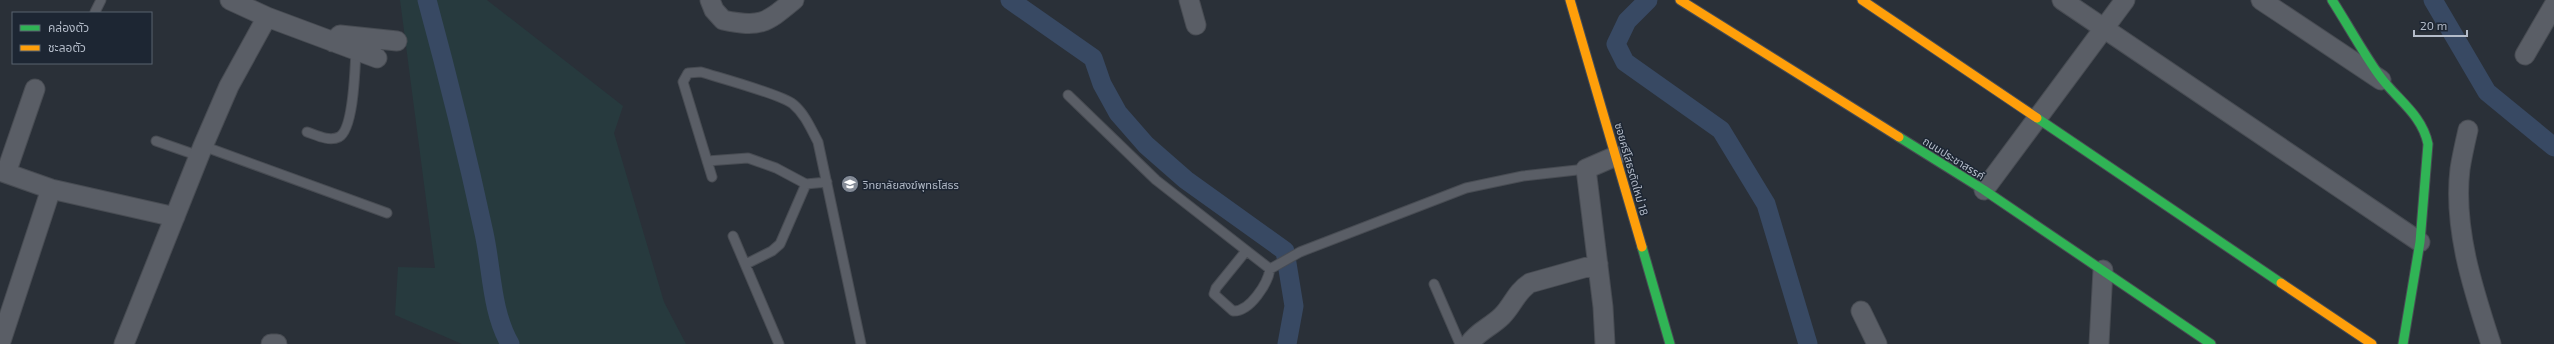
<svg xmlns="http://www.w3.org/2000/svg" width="2554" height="344" viewBox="0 0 2554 344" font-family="'Exo 2','Noto Sans Thai',sans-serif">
  <rect width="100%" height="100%" fill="#2a3038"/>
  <path fill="#273a3e" d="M 400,0 L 487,0 L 623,106 L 614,133 L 664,302 L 686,344 L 462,344 L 395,315 L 398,267 L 435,268 Z"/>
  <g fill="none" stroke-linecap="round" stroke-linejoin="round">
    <path stroke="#384963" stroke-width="19" d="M 427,0 C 448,77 467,154 484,233 C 492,269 491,311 510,344
      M 1010,0 L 1093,58 L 1102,84 L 1118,113 L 1146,145 L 1186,180 L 1285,251 L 1294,306 L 1287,344
      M 1648,0 L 1627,21 L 1616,44 L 1625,62 L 1721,130 L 1766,204 L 1808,344
      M 2433,0 L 2487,92 L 2554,147"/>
    <g stroke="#484c53" stroke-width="11">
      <path id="lane" d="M 95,12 L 101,0
        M 1068,95 L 1156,180 L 1270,269
        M 307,132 C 316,135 329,142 339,137 C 354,129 355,67 356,50
        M 156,141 L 199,156
        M 203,146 L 387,213
        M 707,161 L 748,158 L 776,168 L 806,184 L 827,182
        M 712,177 L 683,82 L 688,73 L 701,72 C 720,78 780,94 793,104 C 805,114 811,129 818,142 L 861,344
        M 733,236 L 779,344
        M 1246,251 L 1216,288 L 1214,294 L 1233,311 C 1250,312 1268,283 1270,269 L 1300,252 L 1466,188 L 1523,176 L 1586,169
        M 746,264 L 772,251 L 780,244 L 806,184
        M 1434,284 L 1460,344"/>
    </g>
    <g stroke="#484c53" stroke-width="21">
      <path id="street" d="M 230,0 L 267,17 L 377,58
        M 710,0 L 714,10 L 723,20 C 761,28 766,23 794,0
        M 1189,0 L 1196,25
        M 2062,0 L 2420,242
        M 2261,0 L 2381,80
        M 333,42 L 340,35 L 397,41
        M 2525,55 L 2554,5
        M 2468,130 C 2465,143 2462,156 2460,169 C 2453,228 2473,289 2491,344
        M 0,171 L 51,189 L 175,217
        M 6,173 L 35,89
        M 1984,190 L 2125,0
        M 1861,311 L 1877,344
        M 0,344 L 51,189
        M 124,344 L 203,146 L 229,86 L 267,17
        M 271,344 L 277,344
        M 1469,344 C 1478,331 1491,327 1502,316 C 1513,305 1516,292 1530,283 L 1598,264
        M 1605,344 L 1603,307 L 1586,169 L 1616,156
        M 2099,344 L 2103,270"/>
    </g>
    <g stroke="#484c53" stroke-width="11">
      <path id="fast" d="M 2332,0 C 2348,25 2362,51 2379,75 C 2396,99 2422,114 2428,144 L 2420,242 L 2403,344
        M 2037,118 L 2281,283
        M 1899,137 L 1984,190 L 2211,344
        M 1642,247 L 1670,344"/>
    </g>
    <g stroke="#484c53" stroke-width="11">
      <path id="slow" d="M 1570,0 L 1642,247
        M 1680,0 L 1899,137
        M 1862,0 L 2037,118
        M 2281,283 L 2372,344"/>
    </g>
    <use href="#lane" stroke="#5a5e66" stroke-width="9"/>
    <use href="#street" stroke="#5a5e66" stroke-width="19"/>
    <use href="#fast" stroke="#30b455" stroke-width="9"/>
    <use href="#slow" stroke="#ff9f0a" stroke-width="9"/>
  </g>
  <defs>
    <g id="university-disc" transform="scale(0.9)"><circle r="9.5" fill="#848b96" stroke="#1d2633"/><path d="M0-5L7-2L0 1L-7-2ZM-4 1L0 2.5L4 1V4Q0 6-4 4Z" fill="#fff"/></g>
  </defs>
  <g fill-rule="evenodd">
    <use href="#university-disc" x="850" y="184"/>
  </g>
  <g text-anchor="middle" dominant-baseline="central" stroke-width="3" stroke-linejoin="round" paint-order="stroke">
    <g font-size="11" fill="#b4bcc9" stroke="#1d2633">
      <text transform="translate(1954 158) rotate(32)">ถนนประชาสรรค์</text>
      <text transform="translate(1632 169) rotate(74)">ซอยศรีโสธรตัดใหม่ 18</text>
    </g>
    <g font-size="11" fill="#b4bcc9" stroke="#1d2633" text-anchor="start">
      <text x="863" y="184">วิทยาลัยสงฆ์พุทธโสธร</text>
    </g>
  </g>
  <rect x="12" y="12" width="140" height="52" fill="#1d2633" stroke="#59626f"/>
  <rect x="20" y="25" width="20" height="6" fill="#30b455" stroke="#59626f"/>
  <text x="48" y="32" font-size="12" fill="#b4bcc9">คล่องตัว</text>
  <rect x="20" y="45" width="20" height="6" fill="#ff9f0a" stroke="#59626f"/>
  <text x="48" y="52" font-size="12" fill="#b4bcc9">ชะลอตัว</text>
  <path d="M2414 30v6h53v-6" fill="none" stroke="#b4bcc9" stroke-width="2"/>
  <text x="2420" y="30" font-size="12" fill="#b4bcc9" stroke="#1d2633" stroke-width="3" paint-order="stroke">20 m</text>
</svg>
